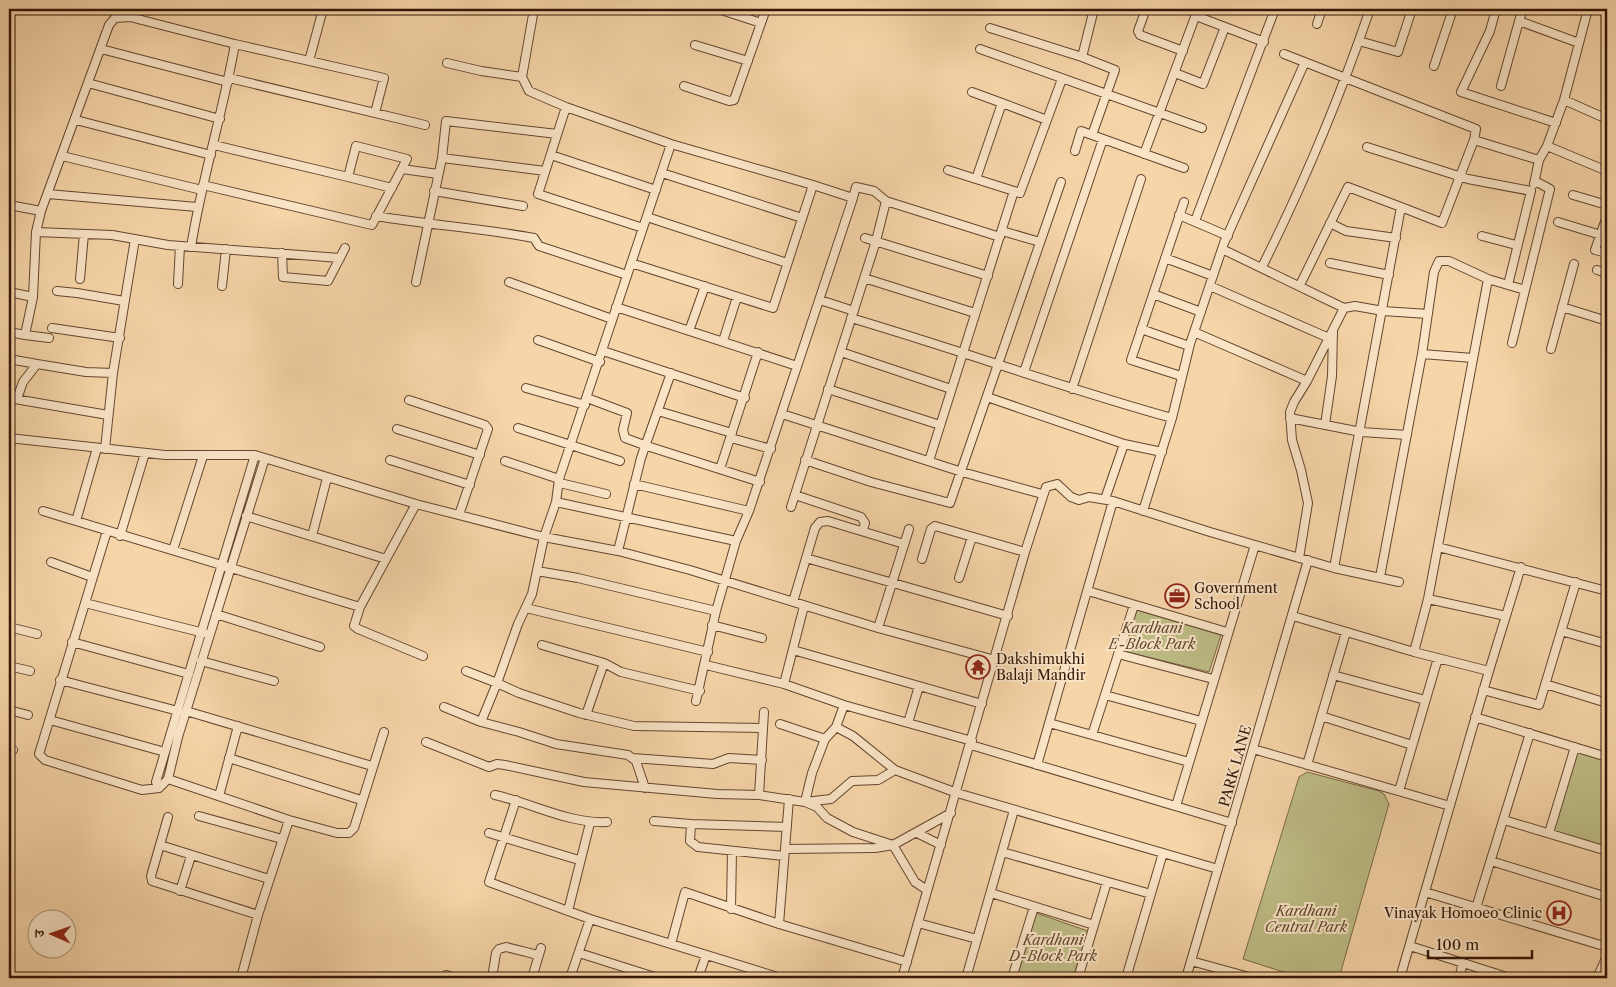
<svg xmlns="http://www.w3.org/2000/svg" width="1616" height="987" viewBox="0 0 1616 987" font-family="'Libre Caslon Text','Noto Serif Devanagari',serif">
  <rect width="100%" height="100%" fill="#f6d5a8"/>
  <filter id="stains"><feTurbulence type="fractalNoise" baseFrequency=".004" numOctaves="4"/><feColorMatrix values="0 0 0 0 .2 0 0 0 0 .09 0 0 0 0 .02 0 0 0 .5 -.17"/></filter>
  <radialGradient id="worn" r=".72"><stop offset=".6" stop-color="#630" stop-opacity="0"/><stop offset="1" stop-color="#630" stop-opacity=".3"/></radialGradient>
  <path fill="#bebd86" stroke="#796a46" d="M 1137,610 L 1221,635 L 1209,672 L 1123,651 Z
    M 1575,747 L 1607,757 L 1607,851 L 1549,833 Z
    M 1307,772 L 1379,791 L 1384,794 L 1389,804 L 1339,978 L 1302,978 L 1243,959 L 1299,777 Z
    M 1036,913 L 1088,931 L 1073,978 L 1016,978 Z"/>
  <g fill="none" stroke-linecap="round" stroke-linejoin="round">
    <g stroke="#64462f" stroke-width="10">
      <path id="street" d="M 534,9 L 522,77 L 529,91 L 566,107 L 671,144 L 813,185 L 773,308 L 631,263
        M 718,9 L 761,23
        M 1082,9 L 1093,12
        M 1146,9 L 1138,31 L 1140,35 L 1183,51
        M 1496,9 L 1490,31 L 1461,92 L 1556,123
        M 1523,9 L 1519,21 L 1579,43
        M 1588,9 L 1564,100 L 1607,119
        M 1317,24 L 1322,9
        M 1225,27 L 1264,42
        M 990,28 L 1082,57 L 1115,70 L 1092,135 L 1184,168
        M 1359,41 L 1398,52 L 1412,9
        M 235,44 L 384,78 L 375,113
        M 695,45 L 748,61
        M 101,49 L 228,82
        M 980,49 L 1202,128
        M 1284,54 L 1476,129 L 1474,140 L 1539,160
        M 1082,57 L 1094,9
        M 309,61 L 323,9
        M 447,63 L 481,71 L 522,77
        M 1434,66 L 1453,9
        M 1175,73 L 1203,84 L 1225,27 L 1196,16
        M 229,78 L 425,125
        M 88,83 L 220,119
        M 684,86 L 729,101 L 734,100 L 766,9
        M 1501,86 L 1519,21
        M 972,92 L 1002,103 L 976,179 L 1014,191
        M 1002,103 L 1047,120
        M 566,107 L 538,194 L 643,228
        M 76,120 L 211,155
        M 214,145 L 348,177
        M 1547,146 L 1564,100
        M 1367,147 L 1468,179 L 1531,191 L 1508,285 L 1488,279
        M 1075,151 L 1081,131 L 1092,135
        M 1144,154 L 1198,9
        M 551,155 L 656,190
        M 62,156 L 202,190
        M 442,158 L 545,171
        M 402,169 L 438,174
        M 948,170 L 976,179
        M 662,173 L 802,218
        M 1534,184 L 1539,160 L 1547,146 L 1607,171
        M 203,185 L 372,225 L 407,159 L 356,146 L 348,177 L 392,188
        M 434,191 L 523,206
        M 48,194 L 197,207
        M 1573,195 L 1607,205
        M 852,201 L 856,187 L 874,191 L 886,201
        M 9,205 L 41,211 L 109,25 L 115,18 L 130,17 L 235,44 C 223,112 202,178 191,247
        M 1401,207 L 1442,223 L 1474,140
        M 1179,215 L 1228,236
        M 376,216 C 429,225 481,228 534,238 L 539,246 L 627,275
        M 1607,216 L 1595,250 L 1607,253
        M 647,217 L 787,263
        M 1195,221 L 1275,9
        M 1558,222 L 1601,235
        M 1330,223 L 1346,231 L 1396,238
        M 1002,231 L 1040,242
        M 36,232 L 41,211
        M 1482,236 L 1516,245
        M 865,238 L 988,276
        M 1222,249 L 1344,308 L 1307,381 L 1294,402 L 1290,412 L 1292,440 L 1301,470 L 1308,503 L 1299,558
        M 282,253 L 283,277 L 328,281 L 345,248
        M 1165,258 L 1213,276
        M 1330,263 L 1389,275
        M 1262,267 C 1304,183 1340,97 1370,9
        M 1597,270 L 1607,273
        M 864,278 L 975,313
        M 80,279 L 84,234
        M 416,282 L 442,158 L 446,121 L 557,134
        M 509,282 L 612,319
        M 178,284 L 180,246
        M 1300,285 L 1348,187 L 1401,207 L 1334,568
        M 1508,285 L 1525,290
        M 222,286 L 226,249
        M 1210,286 L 1329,338
        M 57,291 L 77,293 L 124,301
        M 9,292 L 33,297
        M 1153,294 L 1201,312
        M 820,300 L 854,311
        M 616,307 L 797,366
        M 1562,307 L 1607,321
        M 1344,308 L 1355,306 L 1383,311 L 1428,314
        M 851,318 C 959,350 1064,388 1172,418
        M 52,328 L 120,338
        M 1141,329 L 1189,346
        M 689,331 L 705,286
        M 9,332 L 25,335 L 33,297 L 36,232 L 112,235 L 168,245 L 340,258
        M 1194,332 L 1307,381
        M 25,335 L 49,338
        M 538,340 L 600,362
        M 723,341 L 737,297
        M 1512,343 L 1550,189 L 1535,181
        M 1551,349 L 1574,264
        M 603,351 L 745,398
        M 841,352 L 951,389
        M 1422,354 L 1473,358
        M 9,359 L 37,364
        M 1024,372 L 1103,139
        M 1181,376 L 1131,360 L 1184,202
        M 526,388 L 585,405
        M 828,389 L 940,425
        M 1072,389 L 1141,179
        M 987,397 L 1124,444 L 1162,452
        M 9,398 L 108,415
        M 587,398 L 627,413 L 623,430 L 625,438 L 647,446 L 760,482
        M 17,399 L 23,382 L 37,364 L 86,372 L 113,373
        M 409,400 L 485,425 L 488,429 L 459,515
        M 658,411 L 732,433
        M 782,414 L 962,472 L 1042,494
        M 1290,418 L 1361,432 L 1407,435
        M 1325,425 L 1332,376 L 1333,331
        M 518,428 L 620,461
        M 397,429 L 480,455
        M 9,438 L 165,455 L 255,455 L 416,504 L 544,537 L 618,551 L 690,570 L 878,628 L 995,660
        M 731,438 L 771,449
        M 105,449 L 113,373 L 135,239
        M 255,455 L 156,782 L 159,788 L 168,779 L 178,737 L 265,458
        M 390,460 L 470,485
        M 805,460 L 871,482 L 950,503 L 1061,182
        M 505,461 L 559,479
        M 929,461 L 1014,191 L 1020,193 L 1062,79
        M 720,469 L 758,352
        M 560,483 L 606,494
        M 795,495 L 861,517 L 865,523 L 863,530
        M 1105,499 L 1124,444
        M 556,502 L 736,541
        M 416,504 L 360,607 L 354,626 L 358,629 L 423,656
        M 791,507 L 876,241 L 886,201 L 1000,237
        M 43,511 L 360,607
        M 749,511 L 853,198 L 813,185
        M 1143,511 L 1172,418 L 1190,344 L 1224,243 L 1305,62
        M 246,516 L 386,559
        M 76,521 L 97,448
        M 107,531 L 39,754 L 45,760 L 142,790 L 159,788
        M 120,536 L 145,453
        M 312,536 L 327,478
        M 1438,547 L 1607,591
        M 173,550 L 203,456
        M 618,551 L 641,458 L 671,373
        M 806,558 L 1008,616
        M 922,559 L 931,529 L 935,526 L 1025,552
        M 51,562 L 92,577
        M 537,571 L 578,578 L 716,611 L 736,541 L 749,511 L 634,484
        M 1380,577 L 1422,354 L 1434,272 L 1439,261 L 1449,261 L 1488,279 L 1428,599 L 1414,652
        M 959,578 L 972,537
        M 1088,591 L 1227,632
        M 1428,599 L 1506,616
        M 793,602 L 815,528 L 820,522 L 828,521 L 904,544
        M 85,603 L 204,633
        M 526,608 L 708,652
        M 216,614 L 320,647
        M 1293,616 L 1414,652 L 1489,671
        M 712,625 L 762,638
        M 9,627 L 37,634
        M 878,628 L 909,529
        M 1561,631 L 1607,644
        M 72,642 L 189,674
        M 542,645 L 604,663 L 621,672 L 700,691
        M 793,650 L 982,704
        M 1118,654 L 1213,679
        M 201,661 L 274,681
        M 706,665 L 784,684 L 844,705 L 972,741
        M 9,666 L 30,671
        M 466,671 L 497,683 L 518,624 L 532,594 L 544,537 L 556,502 L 559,479 L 671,144
        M 1333,675 L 1425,700
        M 60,680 L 178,711
        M 784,684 L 804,606
        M 1545,684 L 1607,703
        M 1483,690 L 1539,705 L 1576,582
        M 1105,695 L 1201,721
        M 696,701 L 716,611
        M 844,705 L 836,727 L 825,739 L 812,773 L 805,802 L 831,799 L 852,781 L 878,780 L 895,770 L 957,793 L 1218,869
        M 444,707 L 481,722
        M 9,710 L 28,715
        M 186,711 L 372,766
        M 764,712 L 759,795 L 805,802 L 817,807 L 827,818 L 853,832 L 893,845 L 951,813
        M 586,715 L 604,663
        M 1321,716 L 1412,745
        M 1475,717 L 1607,757
        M 50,720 L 165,752
        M 908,723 L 919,686
        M 1049,723 L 1189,762
        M 780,724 L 825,739
        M 836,727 L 853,736 L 895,770
        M 1092,735 L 1134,605
        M 426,742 L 489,767 L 497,764 L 505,765 L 584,782 L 717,794 L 759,795
        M 971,745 L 1232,823
        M 9,749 L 13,750
        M 1253,749 L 1450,806
        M 229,758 L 361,800
        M 633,758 L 713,764 L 729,758 L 762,760
        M 1037,765 L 1113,501
        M 1307,765 L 1346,632
        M 168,779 L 289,820 L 258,915 L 241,978
        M 645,788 L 636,761 L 628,755 L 556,744 L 519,732 L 481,722 L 497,683 L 519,693 L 579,713 L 634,726 L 763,728
        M 1399,791 L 1438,658
        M 495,795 C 532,803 569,824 607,822
        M 219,796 L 238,726
        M 516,800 L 489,882 L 590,919 L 781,978
        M 1176,806 L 1255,545
        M 199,816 L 282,839
        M 168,817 L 151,876 L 152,881 L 258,915
        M 289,820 L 337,833 L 349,833 L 354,828 L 384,732
        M 1504,820 L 1607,851
        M 654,821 L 691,824 L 690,841 L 698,847 L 784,856
        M 691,824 L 787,827
        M 489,833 L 579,860
        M 917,833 L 941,845
        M 1549,833 L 1575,747
        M 160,845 L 269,879
        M 785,849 L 789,799
        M 1002,852 L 1151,894
        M 1491,861 L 1607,897
        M 180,891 L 191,856
        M 1425,892 L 1607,947
        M 991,893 L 1094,925
        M 1476,908 L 1530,733
        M 731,909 L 732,851
        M 568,911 L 590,823
        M 918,923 L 977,939
        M 779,924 L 785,849 L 875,848 L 893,845 L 915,882 L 927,890
        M 671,944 L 685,892 L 779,924 L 907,962
        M 1410,946 L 1510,978
        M 579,953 L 658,978
        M 1191,961 L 1253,978
        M 446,975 L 456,978
        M 492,978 L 496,953 L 499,949 L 506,947 L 538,955
        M 532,978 L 541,948
        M 570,978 L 590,919
        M 698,978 L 706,955
        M 902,978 L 1025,552 L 1046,487 L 1057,484 L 1071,497 L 1079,500 L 1089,497 L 1113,501 L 1210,532 L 1334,568 L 1399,582
        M 966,978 L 1014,810
        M 1012,978 L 1034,907
        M 1078,978 L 1107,882
        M 1126,978 L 1163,853
        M 1186,978 L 1308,560
        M 1400,978 L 1489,671 L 1521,567
        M 1459,978 L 1463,963
        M 1597,978 L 1607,956"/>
    </g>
    <use href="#street" stroke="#f9e4c6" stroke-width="8"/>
  </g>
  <defs>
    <g id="office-ring" transform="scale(1.25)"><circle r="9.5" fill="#f9e4c6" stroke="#8f2418" stroke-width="1.5"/><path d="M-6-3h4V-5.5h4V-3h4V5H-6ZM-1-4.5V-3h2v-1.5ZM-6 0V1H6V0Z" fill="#8f2418"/></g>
    <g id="temple-ring" transform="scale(1.25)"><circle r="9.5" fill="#f9e4c6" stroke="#8f2418" stroke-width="1.5"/><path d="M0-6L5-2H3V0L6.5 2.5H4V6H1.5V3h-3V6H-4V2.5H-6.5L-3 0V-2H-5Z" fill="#8f2418"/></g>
    <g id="hospital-ring" transform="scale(1.25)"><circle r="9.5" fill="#f9e4c6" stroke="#8f2418" stroke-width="1.5"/><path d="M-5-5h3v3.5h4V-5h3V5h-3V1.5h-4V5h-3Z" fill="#8f2418"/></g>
  </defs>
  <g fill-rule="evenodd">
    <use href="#office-ring" x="1177" y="596"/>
    <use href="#temple-ring" x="978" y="667"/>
    <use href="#hospital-ring" x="1559" y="913"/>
  </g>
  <g text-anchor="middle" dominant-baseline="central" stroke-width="4" stroke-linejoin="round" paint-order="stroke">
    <g font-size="14" fill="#341607" stroke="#f9e4c6" text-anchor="start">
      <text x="1194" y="588">Government<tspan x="1194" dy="16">School</tspan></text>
      <text x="996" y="659">Dakshimukhi<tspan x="996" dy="16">Balaji Mandir</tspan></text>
      <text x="1542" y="913" text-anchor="end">Vinayak Homoeo Clinic</text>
    </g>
    <g font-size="14" font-style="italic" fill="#5d482d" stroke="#f9e4c6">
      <text x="1152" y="628">Kardhani<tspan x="1152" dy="16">E-Block Park</tspan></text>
      <text x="1306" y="911">Kardhani<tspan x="1306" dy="16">Central Park</tspan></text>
      <text x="1053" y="940">Kardhani<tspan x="1053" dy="16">D-Block Park</tspan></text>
    </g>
    <g font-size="14" fill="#341607" stroke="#f9e4c6">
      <text transform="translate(1235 766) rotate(-74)">PARK LANE</text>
    </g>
  </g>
  <rect width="1616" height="987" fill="none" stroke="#f6d5a8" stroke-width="30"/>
  <rect x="10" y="10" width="1596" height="967" fill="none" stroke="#341607" stroke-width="2.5"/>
  <rect x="15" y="15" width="1586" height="957" fill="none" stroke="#341607"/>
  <g transform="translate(52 934) rotate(272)"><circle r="24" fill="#f9e4c6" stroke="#aa927a"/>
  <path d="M0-4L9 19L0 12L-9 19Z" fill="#8f2418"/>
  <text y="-8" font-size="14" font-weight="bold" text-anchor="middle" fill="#341607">उ</text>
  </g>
  <path d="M1428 950v8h104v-8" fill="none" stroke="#341607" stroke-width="2.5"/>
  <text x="1436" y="950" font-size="15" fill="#341607" stroke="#f9e4c6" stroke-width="4" paint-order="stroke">100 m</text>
  <rect width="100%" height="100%" filter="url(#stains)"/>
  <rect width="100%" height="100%" fill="url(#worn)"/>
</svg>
